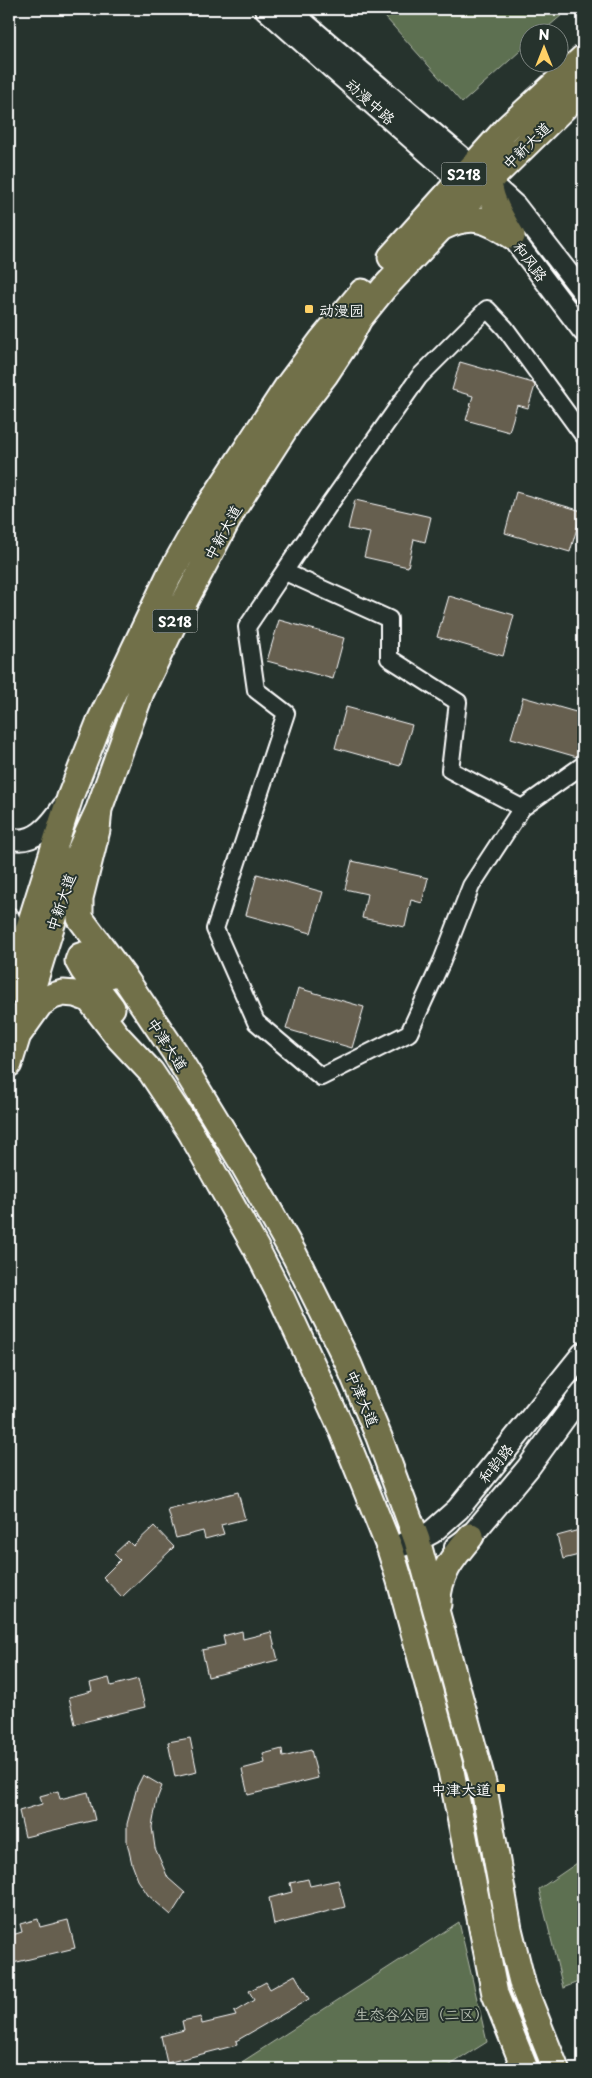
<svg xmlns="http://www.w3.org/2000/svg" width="592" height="2078" viewBox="0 0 592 2078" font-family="'Playpen Sans','LXGW WenKai TC',sans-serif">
  <rect width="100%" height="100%" fill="#26332d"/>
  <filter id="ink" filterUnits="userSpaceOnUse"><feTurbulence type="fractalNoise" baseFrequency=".02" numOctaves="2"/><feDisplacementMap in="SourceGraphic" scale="10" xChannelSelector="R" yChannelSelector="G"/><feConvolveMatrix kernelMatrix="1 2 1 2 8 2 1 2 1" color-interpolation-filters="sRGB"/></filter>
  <g filter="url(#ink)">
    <path fill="#5d6f51" stroke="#aeb7a8" d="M 378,9 L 569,9 L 542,32 L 530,32 L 529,43 L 462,103 Z
      M 583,1859 L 583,1980 L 563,1988 L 539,1889 Z
      M 459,1922 L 487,2042 L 444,2069 L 231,2069 Z"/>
    <path fill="#665e50" stroke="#fff" d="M 460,362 L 533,383 L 535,386 L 528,408 L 517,405 L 509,432 L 466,420 L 473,396 L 452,390 Z
      M 516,492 L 582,511 L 570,552 L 505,533 Z
      M 355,500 L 431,517 L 425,542 L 414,539 L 408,567 L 364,557 L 370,533 L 348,529 Z
      M 449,596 L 514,615 L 503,656 L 437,637 Z
      M 279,620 L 344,638 L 333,679 L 267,661 Z
      M 523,697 L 583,714 L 583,733 L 577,757 L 511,738 Z
      M 346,707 L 412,725 L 400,766 L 335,748 Z
      M 352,861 L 428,878 L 422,903 L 411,900 L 405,927 L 362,918 L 367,894 L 345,889 Z
      M 257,874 L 323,892 L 311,933 L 246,915 Z
      M 298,988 L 364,1007 L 352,1048 L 286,1029 Z
      M 238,1492 L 245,1519 L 221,1525 L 224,1534 L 205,1539 L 203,1531 L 176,1538 L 168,1510 Z
      M 154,1526 L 174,1547 L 122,1597 L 103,1577 L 120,1560 L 114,1554 L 128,1541 L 133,1546 Z
      M 583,1529 L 583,1554 L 563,1559 L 557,1536 Z
      M 242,1631 L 243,1639 L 271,1632 L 278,1660 L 208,1677 L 202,1650 L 225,1645 L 223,1636 Z
      M 109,1678 L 111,1686 L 138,1679 L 145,1707 L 75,1724 L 69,1697 L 92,1691 L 90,1683 Z
      M 190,1738 L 197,1772 L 175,1777 L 168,1742 Z
      M 282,1749 L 283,1757 L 311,1750 L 318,1778 L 248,1795 L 242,1769 L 265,1763 L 263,1754 Z
      M 143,1775 L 162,1786 L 157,1799 L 152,1827 L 155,1848 L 168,1878 L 185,1893 L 171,1915 L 148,1895 L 138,1880 L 132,1864 L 127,1842 L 127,1824 L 137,1787 Z
      M 58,1791 L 60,1799 L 88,1792 L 95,1820 L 25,1837 L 19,1811 L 42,1804 L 40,1796 Z
      M 308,1879 L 310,1886 L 338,1880 L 345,1907 L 274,1925 L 269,1898 L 292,1892 L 290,1883 Z
      M 38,1919 L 40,1927 L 68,1920 L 75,1948 L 9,1964 L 9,1936 L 22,1932 L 20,1924 Z
      M 295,1975 L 309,1999 L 236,2041 L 237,2045 L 167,2063 L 161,2036 L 184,2030 L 182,2021 L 201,2017 L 202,2024 L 236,2016 L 234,2012 L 254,2000 L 249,1991 L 266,1982 L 270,1989 Z"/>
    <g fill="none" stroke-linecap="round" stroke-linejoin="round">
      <g stroke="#fff" stroke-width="20">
        <path id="minor" d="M 583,435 L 505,328 L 487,309 L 419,377 L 329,505 L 247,627 L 256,690 L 286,713 L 215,929 L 256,1022 L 321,1077 L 409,1033 L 442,961 L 471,886 L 522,808 L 583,765
          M 285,572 L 389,619 L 389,658 L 458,702 L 450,770 L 522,808"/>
      </g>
      <g stroke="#fff" stroke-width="24">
        <path id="tertiary" d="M 265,9 L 471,191
          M 288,9 L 472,166 L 516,206 L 583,292
          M 503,225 L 583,331
          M 9,838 C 34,846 51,824 63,806
          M 9,918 L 11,927 L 9,946"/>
      </g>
      <g stroke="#fff" stroke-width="26">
        <path id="secondary" d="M 456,1547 L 471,1536 L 528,1468 L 583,1392
          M 390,1549 L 417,1540 L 432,1532 L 458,1509 L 583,1354"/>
      </g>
      <g stroke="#fff" stroke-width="29">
        <path id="primary" d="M 489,167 C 486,193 499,215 512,236
          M 443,227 C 472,213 487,219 512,236
          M 391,257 L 506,129 L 583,58
          M 99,809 L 97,830 L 80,898 L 80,918 L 124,977 L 174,1051 L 243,1164 L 295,1256 L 349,1365 L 379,1437 L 417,1540 L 483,1783 L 509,1929 L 523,1986 L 556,2069
          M 110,975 C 103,966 93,950 80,956 L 78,961 L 83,970 L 112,1008
          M 9,991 L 70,797 L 99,723 L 169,576 L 205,512 L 287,387 L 322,340 L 362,292
          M 18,1035 L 40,1004 L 53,996 L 63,993 L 75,994 L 89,999 L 119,1038 L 151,1072 L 190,1131 L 256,1248 L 282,1299 L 340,1425 L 390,1549 L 400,1581 L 450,1766 L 495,1994 L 525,2069
          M 9,1064 L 64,885 L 99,809 L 141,692 L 180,610 L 234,508 L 292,418 L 325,375 L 348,340 L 359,319 L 384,288 L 439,230 L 583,89
          M 438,1604 C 437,1576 453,1557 471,1536"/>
      </g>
      <use href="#minor" stroke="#26332d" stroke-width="16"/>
      <use href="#tertiary" stroke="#26332d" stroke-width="20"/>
      <use href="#secondary" stroke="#26332d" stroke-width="22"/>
      <use href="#primary" stroke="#71704a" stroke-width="25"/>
    </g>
  </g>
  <g fill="#ffd166" stroke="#26332d" stroke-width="2">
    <rect x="304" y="304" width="10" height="10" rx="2.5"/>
    <rect x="496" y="1783" width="10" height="10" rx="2.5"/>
  </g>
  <g text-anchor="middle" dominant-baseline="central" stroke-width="4" stroke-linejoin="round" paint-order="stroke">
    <g fill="#26332d" stroke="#bec2c0" stroke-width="1">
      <rect x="441.5" y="162.5" width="45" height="23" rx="4"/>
      <rect x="152.5" y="609.5" width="45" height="23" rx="4"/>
    </g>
    <g font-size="14" font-weight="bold" fill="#fff">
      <text x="464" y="174">S218</text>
      <text x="175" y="621">S218</text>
    </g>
    <g font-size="15" fill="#fff" stroke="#26332d">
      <text transform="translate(371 101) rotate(42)">动漫中路</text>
      <text transform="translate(526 145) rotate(-44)">中新大道</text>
      <text transform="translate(531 261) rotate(53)">和风路</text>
      <text transform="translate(222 532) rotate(-61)">中新大道</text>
      <text transform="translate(60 902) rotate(-71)">中新大道</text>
      <text transform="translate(168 1044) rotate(57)">中津大道</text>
      <text transform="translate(363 1398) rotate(67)">中津大道</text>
      <text transform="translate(495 1463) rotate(-51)">和韵路</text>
    </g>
    <g font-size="15" fill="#fff" stroke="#26332d" text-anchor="start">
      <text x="319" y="309">动漫园</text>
      <text x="491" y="1788" text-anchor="end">中津大道</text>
    </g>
    <g font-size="15" fill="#b6beb1" stroke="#26332d">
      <text x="422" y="2013">生态谷公园（二区）</text>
    </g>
  </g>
  <rect width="592" height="2078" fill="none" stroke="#26332d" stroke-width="30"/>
  <rect x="15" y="15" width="562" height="2048" fill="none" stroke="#fff" stroke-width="2" filter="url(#ink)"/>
  <g transform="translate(544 48)"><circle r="24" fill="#26332d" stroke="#7d8581"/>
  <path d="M0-4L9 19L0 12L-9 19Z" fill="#ffd166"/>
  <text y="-8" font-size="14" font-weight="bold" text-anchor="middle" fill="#ffffff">N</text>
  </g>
</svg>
